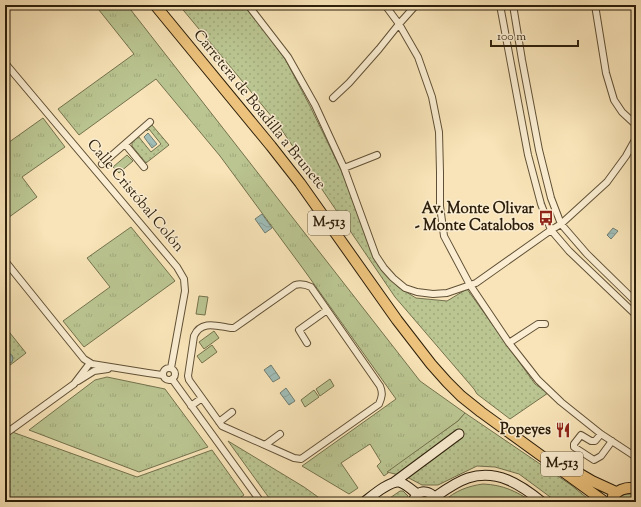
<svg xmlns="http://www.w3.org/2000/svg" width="641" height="507" viewBox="0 0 641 507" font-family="'Sorts Mill Goudy',serif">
  <defs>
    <pattern id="grass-tufts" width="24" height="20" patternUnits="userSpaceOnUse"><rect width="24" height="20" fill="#bac591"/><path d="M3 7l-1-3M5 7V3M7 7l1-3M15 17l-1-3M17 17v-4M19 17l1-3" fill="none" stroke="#a0a97c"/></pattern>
    <pattern id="park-dots" width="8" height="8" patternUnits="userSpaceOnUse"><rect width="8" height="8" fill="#bac591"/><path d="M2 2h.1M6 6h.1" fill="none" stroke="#a0a97c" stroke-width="1.8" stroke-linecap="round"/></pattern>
    <pattern id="water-waves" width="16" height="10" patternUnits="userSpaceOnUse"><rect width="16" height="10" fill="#a0bdb7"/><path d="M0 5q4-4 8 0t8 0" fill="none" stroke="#8aa29c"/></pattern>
  </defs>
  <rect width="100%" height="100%" fill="#f8e4b8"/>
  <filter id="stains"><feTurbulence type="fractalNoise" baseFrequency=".005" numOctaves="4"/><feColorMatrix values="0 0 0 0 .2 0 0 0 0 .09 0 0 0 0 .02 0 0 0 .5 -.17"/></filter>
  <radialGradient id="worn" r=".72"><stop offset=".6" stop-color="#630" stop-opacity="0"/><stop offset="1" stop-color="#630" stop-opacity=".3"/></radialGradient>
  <path fill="url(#grass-tufts)" stroke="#74724e" d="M 95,5 L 127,5 L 420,381 L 465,413 L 458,421 L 384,476 L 377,466 L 381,462 L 370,444 L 341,463 L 358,488 L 349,494 L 302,466 L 396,399 L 304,270 L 220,156 L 156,79 L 79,135 L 58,109 L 134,54 Z
    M 43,118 L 65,147 L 22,177 L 37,197 L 5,220 L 5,145 Z
    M 131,227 L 175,281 L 84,347 L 63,321 L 110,287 L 87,258 Z
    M 107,377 L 165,389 L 208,447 L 139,472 L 29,430 L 95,380 Z"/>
  <path fill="url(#park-dots)" stroke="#74724e" d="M 179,5 L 245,5 L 284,57 L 310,106 L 341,170 L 382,269 L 398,287 L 416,298 L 447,301 L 467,289 L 535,384 L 548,393 L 510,419 L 477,394 L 474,389 L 395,297 L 277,123 Z
    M 152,125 L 169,145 L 146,163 L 132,146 L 132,141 L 138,136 L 151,152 L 161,144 L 149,129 L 147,131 L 146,129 Z
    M 5,328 L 6,328 L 26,353 L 5,369 Z
    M 465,413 L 571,485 L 592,502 L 557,502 L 519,474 L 495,467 L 477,466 L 438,485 L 422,485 L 407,477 L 387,472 L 458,421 Z
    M 5,429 L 15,433 L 137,477 L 212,450 L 244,495 L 234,502 L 5,502 Z
    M 228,441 L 304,487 L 325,502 L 272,502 Z
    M 400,491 L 403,491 L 408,496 L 406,502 L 384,502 Z
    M 625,494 L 631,494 L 636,495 L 636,502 L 616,502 L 621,496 Z"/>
  <path fill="#bac591" stroke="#74724e" d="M 127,155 L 133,161 L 119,173 L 113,167 Z
    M 199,296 L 208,297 L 205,315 L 196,314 Z
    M 214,331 L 219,338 L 204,349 L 199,342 Z
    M 212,345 L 217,352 L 202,363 L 197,356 Z
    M 330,379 L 334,386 L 320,396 L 316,389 Z
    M 314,390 L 319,397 L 305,407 L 301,400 Z
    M 483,484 C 504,485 515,491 533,502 L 440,502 L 441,501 L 444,501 C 455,491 468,486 483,484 Z"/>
  <path fill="url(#water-waves)" stroke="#727e72" d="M 148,133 L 157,144 L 152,148 L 144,137 Z
    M 262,214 L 272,228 L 265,233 L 255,219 Z
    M 613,228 L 618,231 L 611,239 L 607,235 Z
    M 5,347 L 7,354 L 12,355 L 13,358 L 12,362 L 10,363 L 5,362 Z
    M 271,365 L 280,378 L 273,382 L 264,370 Z
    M 286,388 L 295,401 L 289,405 L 280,393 Z"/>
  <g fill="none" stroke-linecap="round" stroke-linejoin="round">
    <g stroke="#605036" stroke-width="8">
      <path id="street" d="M 248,5 L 288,57 L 315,105 L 344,168 L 376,256 L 384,268 L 393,278 L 405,288 L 417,292 L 433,294 L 447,293 L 476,283 L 551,230 L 561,224 L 607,182 L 626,156 L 636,138
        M 385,5 L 399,24 L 418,57 L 432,97 L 439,132 L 440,172 L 440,206 L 444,236 L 470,285 L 509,343 L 538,380 L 561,402 L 601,434 L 636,457
        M 500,5 L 528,155 L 541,204 L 551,230 L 569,251 L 636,315
        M 513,5 L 522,60 L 539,150 L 551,198 L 561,224 L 587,254 L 636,302
        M 595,5 L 606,73 L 614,100 L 622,112 L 636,125
        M 5,63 L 177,267 L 184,279 L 185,291 L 171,368
        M 333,98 L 349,83 L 379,49 L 399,24 L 416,5
        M 125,144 L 144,167
        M 102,164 L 150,122
        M 344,168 L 377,155
        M 5,261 L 84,359 L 92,364 L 148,373 L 162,375
        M 307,343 L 299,330 L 327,310
        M 509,343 L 538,324 L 545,324
        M163 374a6 6 0 1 1 12 0a6 6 0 1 1-12 0Z
        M 172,379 L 261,502
        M 78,381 L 94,371 L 108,369
        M 191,406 L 202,398 L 222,426 L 294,458 L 301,459 L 379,404 C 382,397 383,393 380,386 L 311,287 C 305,284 301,283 295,285 L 234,328 L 231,328 C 217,326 201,320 194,336 L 188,376 L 189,380 L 202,398
        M 219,422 L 232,412
        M 5,434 L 74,384 L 90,363
        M 601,434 L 595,441 L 591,441 L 581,435 L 574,444 L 574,447 L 594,460 L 601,456 L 612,441
        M 265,445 L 280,434"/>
    </g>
    <g stroke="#2d1f0b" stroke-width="11">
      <path id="secondary" d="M 393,483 L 459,434
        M 435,497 C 445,490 456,482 468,478 C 497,469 520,484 542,502
        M 364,502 C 372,496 389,481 399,482 C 406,484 412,490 417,494
        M 413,502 C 417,488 432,489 437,502"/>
    </g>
    <g stroke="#2d1f0b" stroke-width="12">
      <path id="primary" d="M 155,5 L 271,146 L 300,183 L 397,320 L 431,364 L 447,382 L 461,396 L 481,412 L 605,502
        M 563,464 L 592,481 L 616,492
        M 613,496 C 619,489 627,487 636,488"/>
    </g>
    <use href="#street" stroke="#faedd1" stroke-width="6"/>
    <use href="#secondary" stroke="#faedd1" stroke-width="9"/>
    <use href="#primary" stroke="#ecc27c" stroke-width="10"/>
  </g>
  <defs>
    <g id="bus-bare" transform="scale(1.2)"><path d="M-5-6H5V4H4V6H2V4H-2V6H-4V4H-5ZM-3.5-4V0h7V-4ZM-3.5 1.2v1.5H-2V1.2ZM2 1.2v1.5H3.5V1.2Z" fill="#8f2418" stroke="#faedd1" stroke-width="2.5" paint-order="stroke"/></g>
    <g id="restaurant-bare" transform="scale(1.2)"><path d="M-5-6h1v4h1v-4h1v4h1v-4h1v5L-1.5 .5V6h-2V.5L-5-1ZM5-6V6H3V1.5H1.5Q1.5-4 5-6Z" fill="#8f2418" stroke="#faedd1" stroke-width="2.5" paint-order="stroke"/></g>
  </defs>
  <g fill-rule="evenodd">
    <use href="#bus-bare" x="546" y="218"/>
    <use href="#restaurant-bare" x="563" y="430"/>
  </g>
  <g text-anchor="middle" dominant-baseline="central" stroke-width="3" stroke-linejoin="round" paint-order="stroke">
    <g fill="#faedd1" stroke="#6a5d46" stroke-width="1">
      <rect x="308" y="211" width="42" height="24" rx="3"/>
      <rect x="541" y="452" width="42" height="24" rx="3"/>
    </g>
    <g font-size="14" font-weight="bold" fill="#2d1f0b">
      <text x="329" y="223">M-513</text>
      <text x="562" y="464">M-513</text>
    </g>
    <g font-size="15" fill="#2d1f0b" stroke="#faedd1">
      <text transform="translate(259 110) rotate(51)">Carretera de Boadilla a Brunete</text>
      <text transform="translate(135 196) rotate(50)">Calle Cristóbal Colón</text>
    </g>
    <g font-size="15" font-weight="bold" fill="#2d1f0b" stroke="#faedd1" text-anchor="end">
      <text x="534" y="209">Av. Monte Olivar<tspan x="534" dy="17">- Monte Catalobos</tspan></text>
      <text x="551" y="430">Popeyes</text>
    </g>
  </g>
  <rect width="641" height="507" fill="none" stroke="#f8e4b8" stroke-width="20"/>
  <rect x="6" y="6" width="629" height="495" fill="none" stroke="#2d1f0b" stroke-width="2"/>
  <rect x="10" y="10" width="621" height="487" fill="none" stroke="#2d1f0b"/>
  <path d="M491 40v6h87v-6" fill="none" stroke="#2d1f0b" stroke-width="2"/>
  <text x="497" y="40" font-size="12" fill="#2d1f0b" stroke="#faedd1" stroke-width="3" paint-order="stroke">100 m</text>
  <rect width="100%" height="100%" filter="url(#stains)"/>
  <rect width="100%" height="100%" fill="url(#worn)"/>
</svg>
